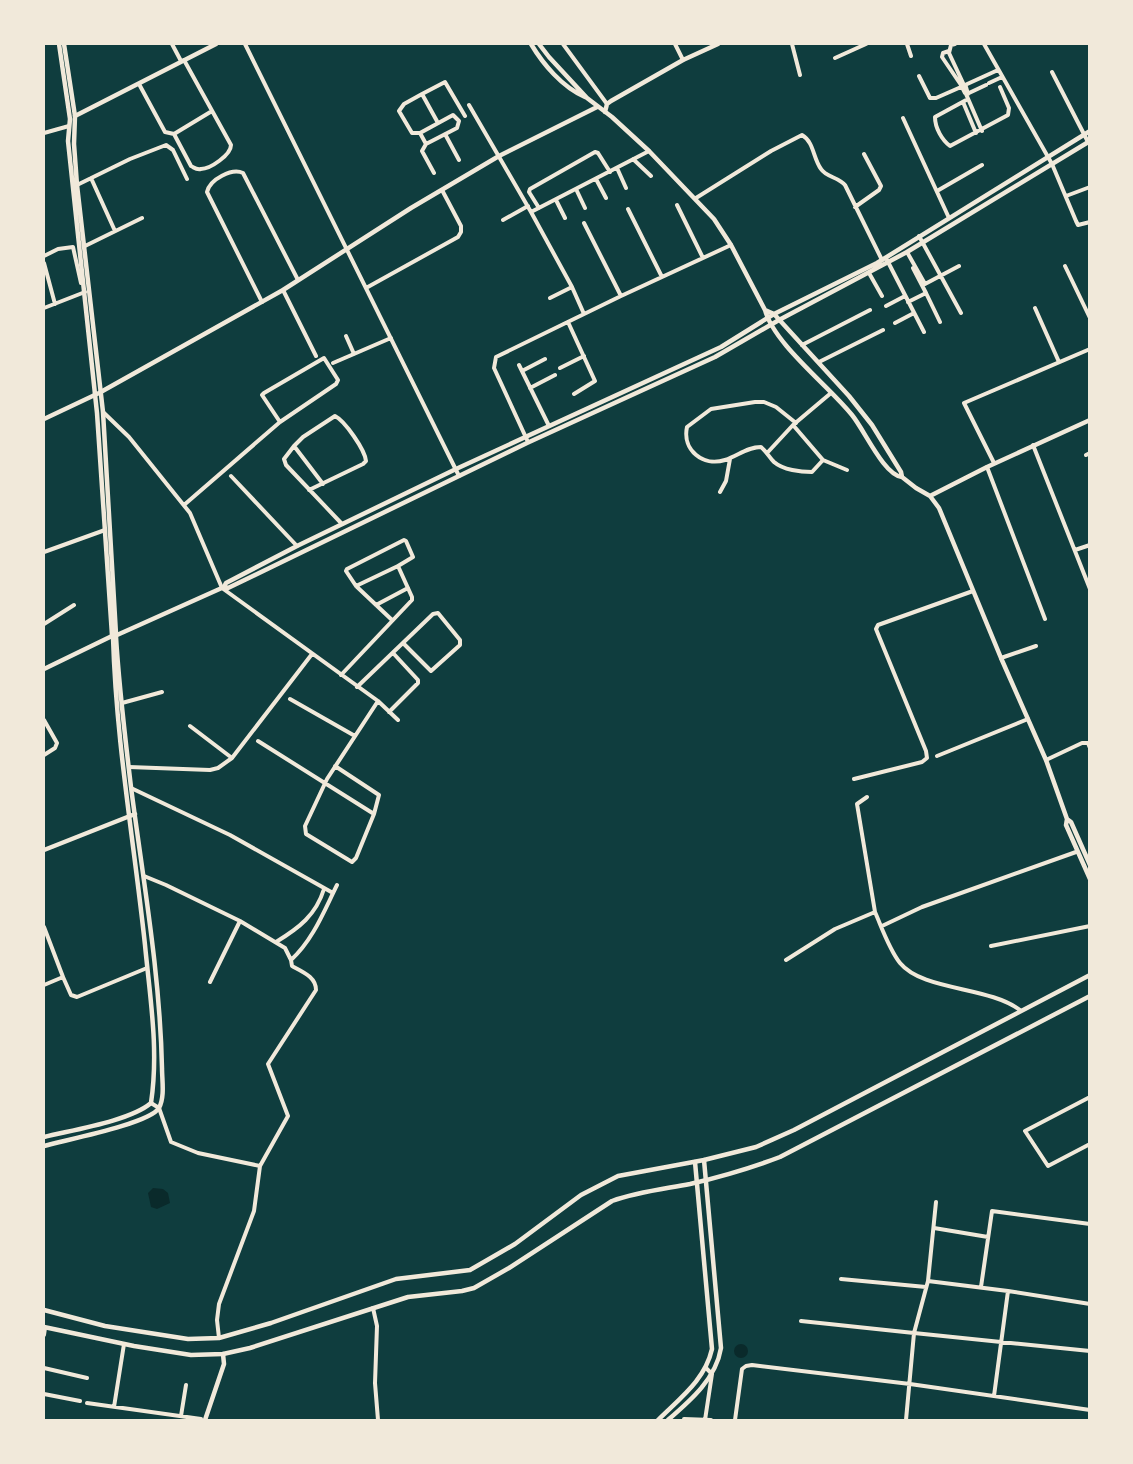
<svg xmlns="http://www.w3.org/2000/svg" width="1133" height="1464" viewBox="0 0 1133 1464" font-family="Montserrat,sans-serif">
  <rect width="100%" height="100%" fill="#0f3d3e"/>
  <path fill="#0a2a2b" d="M 153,1188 L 163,1189 L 168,1193 L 170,1203 L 157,1209 L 151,1207 L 148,1193 Z
    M734 1351a7 7 0 1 1 14 0a7 7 0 1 1-14 0Z"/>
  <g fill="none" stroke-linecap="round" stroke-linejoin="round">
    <path stroke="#f1e9da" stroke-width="4" d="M 172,44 L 181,61
      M 245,44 L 459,476
      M 563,44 L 607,104
      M 675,44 L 683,60
      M 792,44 L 800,75
      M 907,44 L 911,56
      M 955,44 L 951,45 L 949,53 L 963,83
      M 984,44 L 1052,164 L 1076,221 L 1078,225 L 1090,222
      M 949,51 L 943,53 L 942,57 L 961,85
      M 835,58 L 866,44
      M 1052,72 L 1088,142
      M 919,76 L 930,98 L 936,98 L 961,87
      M 962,83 L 966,87 L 968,94 L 965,93 L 961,85 Z
      M 989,83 L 1002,77
      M 139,84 L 165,132 L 174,134 L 212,111
      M 965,85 L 998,70
      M 969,93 L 986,85
      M 966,94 L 982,131
      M 968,99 L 935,117 C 935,128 942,140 950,146 L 1008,115 L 1009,108 L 1000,87
      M 963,102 L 976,133
      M 469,105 L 531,212 L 572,287 L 584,314
      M 453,115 L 459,121 L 457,128 L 426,144 L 420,133 Z
      M 903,118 L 949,218
      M 438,123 L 422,94 L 445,82 L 465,116
      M 44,133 L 69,126
      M 420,133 L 412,133 L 399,111 L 404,104 L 422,94
      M 174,134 L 191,166 C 195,168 196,170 201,169 C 210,169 231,155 231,145 L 184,60
      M 445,134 L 459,160
      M 426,144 L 422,151 L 434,173
      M 633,159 L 651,176
      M 617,168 L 626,188
      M 91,178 L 115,231
      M 596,179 L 606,198
      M 77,185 L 130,159 L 166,145 L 173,150 L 187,179
      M 576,189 L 585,208
      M 937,191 L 982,165
      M 1066,196 L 1090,187
      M 696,198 L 771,151 L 802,135 C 814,142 813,158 821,169 C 826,177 838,177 845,185 L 882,260
      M 556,200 L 565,218
      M 677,205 L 703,258
      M 855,207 L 879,190 L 881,186 L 864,154
      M 539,208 L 529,192 L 530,189 L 595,152 L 598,153 L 610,172
      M 628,209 L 662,277
      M 531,212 L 649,151
      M 503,220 L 528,206
      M 584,223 L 621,296
      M 919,236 L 961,313
      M 85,246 L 142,218
      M 907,252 L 925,284 L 959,266
      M 44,256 L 58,249 L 73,247 L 81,283
      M 887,260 L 924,332
      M 44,263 L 55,304
      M 1065,266 L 1090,318
      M 869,273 L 882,296
      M 366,288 L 458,237 L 461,232 L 461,226 L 442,190
      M 283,290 L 316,356
      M 926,293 L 940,322
      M 550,298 L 572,287
      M 262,302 L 207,192 C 210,179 232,168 243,173 L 298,280
      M 908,302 L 926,293 L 913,268
      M 886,306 L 905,296
      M 44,308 L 85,292
      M 1035,308 L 1059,362
      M 568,322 L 595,381 L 574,394
      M 895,323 L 914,313
      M 346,336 L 354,354
      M 802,345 L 870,310
      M 819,362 L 883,330
      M 333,363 L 391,338
      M 519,365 L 549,426
      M 560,368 L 584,356
      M 522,371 L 545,359
      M 530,388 L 555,375
      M 103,412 L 129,437 L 190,513 L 222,588 L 378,701 L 398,720
      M 793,425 L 823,460 L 812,472 C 801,472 783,470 774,462 C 769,457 767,452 761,447 C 747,447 738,456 725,460 C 703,467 682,450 687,427 L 711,409 L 755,402 L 764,402 L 776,407 L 796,423
      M 528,442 L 494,368 L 496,357 L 621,296 L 731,245
      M 1033,445 L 1090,589
      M 294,446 L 284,459 L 286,465 L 342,524
      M 768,452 L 793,425 L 831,393
      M 1086,455 L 1090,453
      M 823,460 L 847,470
      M 994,463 L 964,403 L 1090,349
      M 987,467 L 1045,619
      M 231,476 L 297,546
      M 309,490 L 363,464 L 366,461 C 365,450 345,421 335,416 L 303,437 L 294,446 L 323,484
      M 720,492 L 726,481 L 730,459
      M 184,505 L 280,422 L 336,384 L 338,380 L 324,358 L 264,393 L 262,395 L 280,422
      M 1075,550 L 1090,545
      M 44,552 L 105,530
      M 376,605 L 408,588
      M 392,620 L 356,586 L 346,571 L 347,569 L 404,540 L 406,541 L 413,557 L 398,566
      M 44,624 L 74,605
      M 1001,658 L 1036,646
      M 341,675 L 412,600 L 412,597 L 398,566 L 356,586
      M 357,687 L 433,614 L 438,613 L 460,640 L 460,645 L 431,671 L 403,643
      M 290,699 L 355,736
      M 122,703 L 162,692
      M 389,712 L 418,683 L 418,680 L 393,653
      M 44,720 L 57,743 L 55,748 L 44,755
      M 190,726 L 232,758
      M 258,741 L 374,814
      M 937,756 L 1028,719
      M 1046,760 L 1082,743 L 1088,743 L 1090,748
      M 335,766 L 379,795 L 374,814 L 356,858 L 352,862 L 306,834 L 305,826 L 327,779 L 378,701
      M 129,767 L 210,770 L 218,768 L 232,758 L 312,654
      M 854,779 L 922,762 L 927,758 L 926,751 L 878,634 L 876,629 L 878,625 L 973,591
      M 131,788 L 230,835 L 333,893
      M 867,797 L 857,804 L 875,912
      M 144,876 L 166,885 L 240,921
      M 882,926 L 922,907 L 1076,852
      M 44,927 L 63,977 L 44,985
      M 276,942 C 299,928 316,915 324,889
      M 991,946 L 1090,926
      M 786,960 L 835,929 L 875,912 C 882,928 889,949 900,963 C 923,991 988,986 1020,1010
      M 63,977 L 71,995 L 77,997 L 147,968
      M 210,982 L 240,921 L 285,948 L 291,960
      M 1090,1097 L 1025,1131 L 1048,1166 L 1090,1144
      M 151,1103 L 159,1108 L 171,1142 L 198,1153 L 260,1166 L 254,1211 L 219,1304 L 217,1320 L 219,1338
      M 260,1166 L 288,1116 L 268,1064 L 316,990 C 316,977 303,972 292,966 L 291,960 C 313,940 324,911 337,885
      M 934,1228 L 988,1237
      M 841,1279 L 926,1287
      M 928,1281 L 936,1202
      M 981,1287 L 992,1211 L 1090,1224
      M 373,1308 L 377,1326 L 375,1383 L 378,1420
      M 801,1321 L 914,1333 L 928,1281 L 1008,1291 L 1090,1304
      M 44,1335 L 45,1328
      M 44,1368 L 87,1378
      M 44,1394 L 80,1401
      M 994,1396 L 1008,1291
      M 87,1403 L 201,1419
      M 114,1407 L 124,1344
      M 181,1416 L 186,1385
      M 684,1419 L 711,1420
      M 705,1420 L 712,1374 L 706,1368
      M 735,1420 L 742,1369 L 746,1366 L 752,1365 L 910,1384 L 1090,1410
      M 906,1420 L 914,1333 L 1090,1351"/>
    <path stroke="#f1e9da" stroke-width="4.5" d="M 531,44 C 543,64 562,87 585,97
      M 539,44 L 549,57 L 587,98 L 612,117 L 649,151 L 714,219 L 731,245 L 765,310 C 774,344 829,386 852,415 C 865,431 884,475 902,477 L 916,488 L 930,496 L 939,508 L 1001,658 L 1046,760 L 1067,819 L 1071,822 L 1090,865
      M 605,112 L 607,104 L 611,101 L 683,60 L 718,44
      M 75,116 L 216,44
      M 765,310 L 774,314 L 849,396 L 872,425 L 901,472 L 902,477
      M 44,419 L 99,393 L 283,290 L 411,208 L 499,156 L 597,107
      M 930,496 L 987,467 L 1090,420
      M 224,587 L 226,583 L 297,546 L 456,469 L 721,347 L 774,314 L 877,263 L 1090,131
      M 117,635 L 224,587 L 228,588 L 527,443 L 715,357 L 779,320 L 907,252 L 1090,141
      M 44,669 L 112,636
      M 1067,819 L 1066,825 L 1090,879
      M 44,850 L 135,814
      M 205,1420 L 224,1364 L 223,1354
      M 658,1420 C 680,1398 705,1380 712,1349 L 695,1162
      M 668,1420 C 690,1401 716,1379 721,1348 L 704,1160"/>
    <path stroke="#f1e9da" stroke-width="4.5" d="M 59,44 L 70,119 L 68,141 L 97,413 L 112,635
      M 64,44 L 75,116 L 74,144 L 77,185 L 103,412 L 116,634
      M 44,1137 C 72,1130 130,1121 151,1103 C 159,1050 150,998 145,945 C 134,842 116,741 113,637
      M 44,1146 C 65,1140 149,1124 159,1108 C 165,1097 162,1080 162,1068 C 160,973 143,880 131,787 C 125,737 119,687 116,637
      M 44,1310 L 105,1326 L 188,1339 L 219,1338 L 271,1323 L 396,1279 L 470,1270 L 515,1244 L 581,1195 L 618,1176 L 704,1160 L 756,1147 L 794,1130 L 1090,975
      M 44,1327 L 134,1346 L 191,1355 L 223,1354 L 250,1348 L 408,1297 L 462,1291 L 474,1288 L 509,1268 L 612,1201 C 637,1192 664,1189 690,1184 C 720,1177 751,1168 780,1157 L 1090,996"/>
  </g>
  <rect width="1133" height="1464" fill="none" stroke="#f1e9da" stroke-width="90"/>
</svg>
